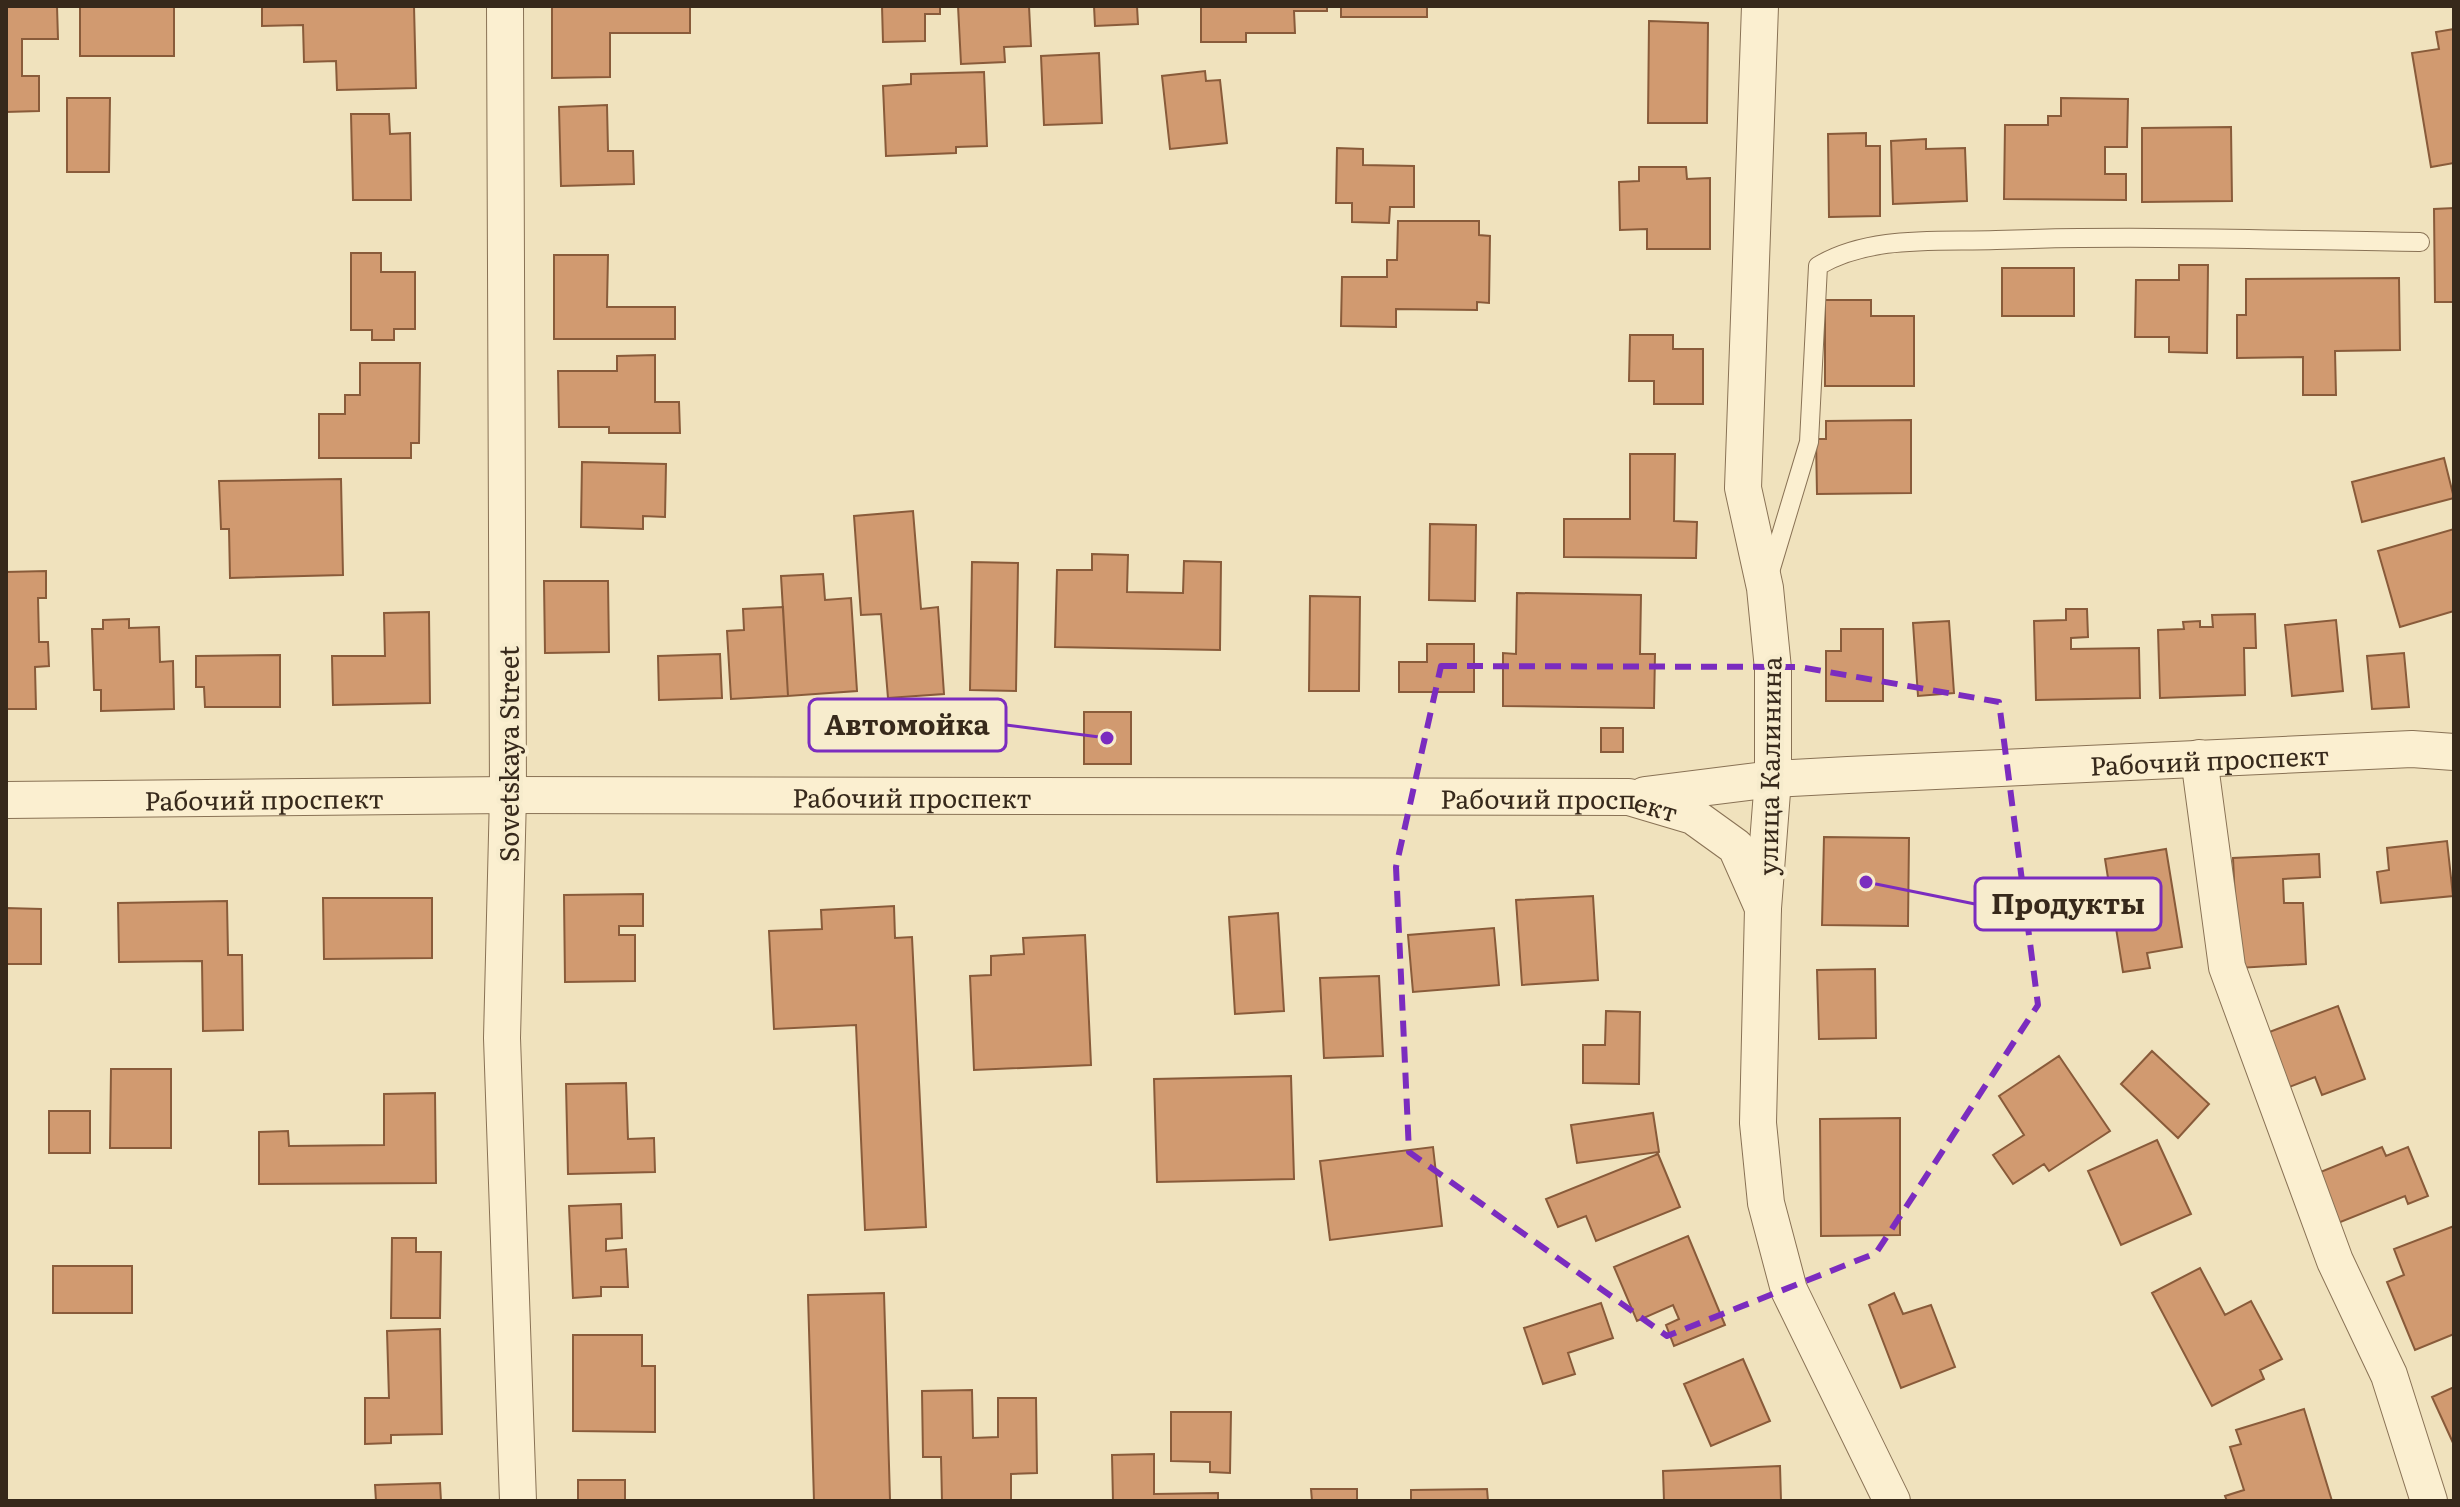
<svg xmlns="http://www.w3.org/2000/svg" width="2460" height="1507" viewBox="0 0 2460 1507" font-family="Literata,serif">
  <rect width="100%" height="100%" fill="#f0e2bd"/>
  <path fill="#d19a70" stroke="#895b3a" stroke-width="2" d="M 6,6 L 57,6 L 58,39 L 22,39 L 22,76 L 39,76 L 39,111 L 6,112 Z
    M 80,6 L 174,7 L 174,56 L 80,56 Z
    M 262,6 L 414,6 L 416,88 L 337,90 L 336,61 L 304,62 L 303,25 L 262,26 Z
    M 552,6 L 690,6 L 690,33 L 610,33 L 610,77 L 552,78 Z
    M 882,6 L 940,6 L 940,14 L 925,14 L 925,41 L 883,42 Z
    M 958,6 L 1029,6 L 1031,46 L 1004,47 L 1005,62 L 961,64 Z
    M 1094,6 L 1137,6 L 1138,24 L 1095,26 Z
    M 1201,6 L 1327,6 L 1327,11 L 1294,11 L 1295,33 L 1246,33 L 1246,42 L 1201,42 Z
    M 1341,6 L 1427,6 L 1427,17 L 1341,17 Z
    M 1649,21 L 1708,23 L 1707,123 L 1648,123 Z
    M 2454,29 L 2454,163 L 2431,167 L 2412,53 L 2439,49 L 2436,32 Z
    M 1099,53 L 1102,123 L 1044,125 L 1041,56 Z
    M 1205,71 L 1206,81 L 1220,80 L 1227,143 L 1170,149 L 1162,76 Z
    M 984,72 L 987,146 L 956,147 L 956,153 L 886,156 L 883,86 L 911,84 L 911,74 Z
    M 67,98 L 110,98 L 109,172 L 67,172 Z
    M 2061,98 L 2128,99 L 2127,147 L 2105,147 L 2105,174 L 2126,174 L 2126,200 L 2004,199 L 2005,125 L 2048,125 L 2048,116 L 2061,116 Z
    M 607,105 L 608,151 L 633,151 L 634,184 L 561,186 L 559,107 Z
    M 351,114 L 389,114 L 390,134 L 410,133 L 411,200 L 353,200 Z
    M 2231,127 L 2232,201 L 2142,202 L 2142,128 Z
    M 1866,133 L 1866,146 L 1880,146 L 1880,216 L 1829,217 L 1828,134 Z
    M 1926,139 L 1926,149 L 1965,148 L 1967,201 L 1893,204 L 1891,141 Z
    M 1337,148 L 1363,149 L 1363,165 L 1414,166 L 1414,207 L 1390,207 L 1389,223 L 1352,222 L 1352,203 L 1336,203 Z
    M 1639,167 L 1686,167 L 1687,179 L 1710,178 L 1710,249 L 1647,249 L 1647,229 L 1620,230 L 1619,182 L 1639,181 Z
    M 2454,208 L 2454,302 L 2435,302 L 2434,209 Z
    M 1398,221 L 1479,221 L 1479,235 L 1490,236 L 1489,303 L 1477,302 L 1477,310 L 1396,309 L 1396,327 L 1341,326 L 1342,277 L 1387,277 L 1387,260 L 1397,260 Z
    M 351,253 L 381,253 L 381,272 L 415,272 L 415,329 L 394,329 L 394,340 L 372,340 L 372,330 L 351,330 Z
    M 554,255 L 608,255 L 607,307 L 675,307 L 675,339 L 554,339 Z
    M 2179,265 L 2208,265 L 2207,353 L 2169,352 L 2169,337 L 2135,337 L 2136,280 L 2179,280 Z
    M 2002,268 L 2074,268 L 2074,316 L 2002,316 Z
    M 2399,278 L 2400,350 L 2335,351 L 2336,395 L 2303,395 L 2303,357 L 2237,358 L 2237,315 L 2246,315 L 2246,279 Z
    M 1825,300 L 1871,300 L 1871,316 L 1914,316 L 1914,386 L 1825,386 Z
    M 1630,335 L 1673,335 L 1673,349 L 1703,349 L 1703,404 L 1654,404 L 1654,381 L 1629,381 Z
    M 655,355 L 655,402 L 679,402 L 680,433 L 609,433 L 609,427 L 559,427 L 558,371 L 617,371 L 617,356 Z
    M 360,363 L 420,363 L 419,443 L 411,443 L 411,458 L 319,458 L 319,414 L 345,414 L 345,395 L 360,395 Z
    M 1911,420 L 1911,493 L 1817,494 L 1816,439 L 1826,439 L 1826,421 Z
    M 1630,454 L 1675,454 L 1674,521 L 1697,522 L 1696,558 L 1564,557 L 1564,519 L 1630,519 Z
    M 2444,458 L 2454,498 L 2362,522 L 2352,482 Z
    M 582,462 L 666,464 L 665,517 L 643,516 L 643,529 L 581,527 Z
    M 341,479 L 343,575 L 230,578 L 229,529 L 221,529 L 219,481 Z
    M 913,511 L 921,609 L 938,607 L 944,694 L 888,698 L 881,614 L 861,615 L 854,516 Z
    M 1430,524 L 1476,525 L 1475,601 L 1429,600 Z
    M 2454,529 L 2454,611 L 2400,627 L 2378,551 Z
    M 1092,554 L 1128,555 L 1127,592 L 1183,593 L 1184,561 L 1221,562 L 1220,650 L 1055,647 L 1057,570 L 1092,570 Z
    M 972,562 L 1018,563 L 1016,691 L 970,690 Z
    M 46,571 L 46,598 L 38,598 L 39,642 L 48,642 L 49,666 L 35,667 L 36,709 L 6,709 L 6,572 Z
    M 823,574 L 825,600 L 851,598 L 857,691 L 788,696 L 781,576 Z
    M 544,581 L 608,581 L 609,652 L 545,653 Z
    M 1517,593 L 1641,595 L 1640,654 L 1655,654 L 1654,708 L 1503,706 L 1503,653 L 1516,654 Z
    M 1310,596 L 1360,597 L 1359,691 L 1309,691 Z
    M 783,607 L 788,696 L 731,699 L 727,631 L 744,630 L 743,609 Z
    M 2066,609 L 2087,609 L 2088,637 L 2071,638 L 2071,649 L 2139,648 L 2140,698 L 2036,700 L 2034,621 L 2066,620 Z
    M 429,612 L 430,703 L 333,705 L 332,656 L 385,656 L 384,613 Z
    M 2255,614 L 2256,648 L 2244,648 L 2245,695 L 2160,698 L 2158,630 L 2184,629 L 2183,622 L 2200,621 L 2200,627 L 2213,627 L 2212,615 Z
    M 129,619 L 129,628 L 159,627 L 160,662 L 173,661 L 174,709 L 101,711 L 101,690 L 94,690 L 92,629 L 103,629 L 103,620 Z
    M 2336,620 L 2343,691 L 2292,696 L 2285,625 Z
    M 1949,621 L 1954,693 L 1918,696 L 1913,623 Z
    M 1841,629 L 1883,629 L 1883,701 L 1826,701 L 1826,651 L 1841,651 Z
    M 1427,644 L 1474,644 L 1474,692 L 1399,692 L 1399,662 L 1427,662 Z
    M 2404,653 L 2409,707 L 2372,709 L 2367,656 Z
    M 720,654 L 722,698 L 659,700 L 658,656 Z
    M 280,655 L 280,707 L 205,707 L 204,687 L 196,687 L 196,656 Z
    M 1084,712 L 1131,712 L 1131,764 L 1084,764 Z
    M 1601,728 L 1623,728 L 1623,752 L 1601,752 Z
    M 1824,837 L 1909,838 L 1908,926 L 1822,925 Z
    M 2447,841 L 2453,896 L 2381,903 L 2377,872 L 2389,870 L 2387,848 Z
    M 2166,849 L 2182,947 L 2147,953 L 2150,968 L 2123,972 L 2105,859 Z
    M 2319,854 L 2320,877 L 2283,879 L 2284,903 L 2303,903 L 2306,964 L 2238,968 L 2233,858 Z
    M 643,894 L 643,926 L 619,926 L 619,935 L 635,935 L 635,981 L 565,982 L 564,895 Z
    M 1593,896 L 1598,980 L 1522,985 L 1516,900 Z
    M 323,898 L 432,898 L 432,958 L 324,959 Z
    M 227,901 L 228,955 L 242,955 L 243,1030 L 203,1031 L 202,961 L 119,962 L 118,903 Z
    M 894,906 L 895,938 L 912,937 L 926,1227 L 865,1230 L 856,1025 L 774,1029 L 769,931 L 822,929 L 821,910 Z
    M 6,908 L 41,909 L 41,964 L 6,964 Z
    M 1278,913 L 1284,1011 L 1235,1014 L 1229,917 Z
    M 1494,928 L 1499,985 L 1413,992 L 1408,935 Z
    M 1085,935 L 1091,1065 L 974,1070 L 970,976 L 991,975 L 991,956 L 1024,954 L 1023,938 Z
    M 1875,969 L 1876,1038 L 1819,1039 L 1817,970 Z
    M 1379,976 L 1383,1056 L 1324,1058 L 1320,978 Z
    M 2338,1006 L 2365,1079 L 2322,1095 L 2315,1077 L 2284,1089 L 2264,1034 Z
    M 1606,1011 L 1640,1012 L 1639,1084 L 1583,1083 L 1583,1045 L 1605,1045 Z
    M 2152,1051 L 2209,1104 L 2178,1138 L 2121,1084 Z
    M 2059,1056 L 2110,1131 L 2049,1171 L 2044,1164 L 2013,1184 L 1993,1155 L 2024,1135 L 1999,1096 Z
    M 111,1069 L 171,1069 L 171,1148 L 110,1148 Z
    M 1291,1076 L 1294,1179 L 1157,1182 L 1154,1079 Z
    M 626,1083 L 628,1139 L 654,1138 L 655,1172 L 568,1174 L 566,1084 Z
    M 435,1093 L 436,1183 L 259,1184 L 259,1132 L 288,1131 L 289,1146 L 384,1145 L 384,1094 Z
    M 49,1111 L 90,1111 L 90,1153 L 49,1153 Z
    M 1653,1113 L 1659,1152 L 1577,1163 L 1571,1125 Z
    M 1900,1118 L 1900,1235 L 1821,1236 L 1820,1119 Z
    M 2157,1140 L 2191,1214 L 2121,1245 L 2088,1171 Z
    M 1433,1147 L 1442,1226 L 1330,1240 L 1320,1161 Z
    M 2382,1147 L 2386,1156 L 2408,1147 L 2428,1196 L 2408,1204 L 2405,1196 L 2338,1223 L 2318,1173 Z
    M 1658,1154 L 1680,1207 L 1596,1241 L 1586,1216 L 1558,1227 L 1546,1199 Z
    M 621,1204 L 622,1238 L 606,1239 L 606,1251 L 626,1249 L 628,1287 L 601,1287 L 601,1296 L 573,1298 L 569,1206 Z
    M 2454,1226 L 2454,1334 L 2415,1350 L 2387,1282 L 2404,1275 L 2394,1249 Z
    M 1688,1236 L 1725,1325 L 1674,1346 L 1666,1325 L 1679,1319 L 1673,1305 L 1637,1321 L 1614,1267 Z
    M 392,1238 L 416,1238 L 416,1252 L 441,1252 L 440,1318 L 391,1318 Z
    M 53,1266 L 132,1266 L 132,1313 L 53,1313 Z
    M 2200,1268 L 2225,1315 L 2251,1301 L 2282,1359 L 2260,1370 L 2264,1379 L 2212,1406 L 2152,1293 Z
    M 884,1293 L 890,1500 L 814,1501 L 808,1295 Z
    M 1894,1293 L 1903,1314 L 1931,1305 L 1955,1367 L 1901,1388 L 1869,1305 Z
    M 1601,1303 L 1613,1338 L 1568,1353 L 1575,1374 L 1543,1384 L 1524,1328 Z
    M 440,1329 L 442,1434 L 391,1435 L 391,1443 L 365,1444 L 365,1398 L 389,1398 L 387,1331 Z
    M 573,1335 L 642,1335 L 642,1366 L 655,1366 L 655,1432 L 573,1431 Z
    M 1743,1359 L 1770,1421 L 1711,1446 L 1684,1384 Z
    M 2454,1387 L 2454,1445 L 2432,1397 Z
    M 972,1390 L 973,1438 L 998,1437 L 998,1398 L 1036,1398 L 1037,1473 L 1011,1474 L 1011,1501 L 942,1501 L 941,1457 L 923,1457 L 922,1391 Z
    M 2304,1409 L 2332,1501 L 2227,1501 L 2225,1496 L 2244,1490 L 2230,1447 L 2241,1444 L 2236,1430 Z
    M 1171,1412 L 1231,1412 L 1230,1473 L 1210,1472 L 1210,1462 L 1171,1461 Z
    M 1154,1454 L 1154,1494 L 1218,1493 L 1218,1501 L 1113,1501 L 1112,1455 Z
    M 1780,1466 L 1781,1501 L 1664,1501 L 1663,1471 Z
    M 578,1480 L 625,1480 L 625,1501 L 578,1501 Z
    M 440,1483 L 441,1501 L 376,1501 L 375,1485 Z
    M 1311,1489 L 1357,1489 L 1357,1501 L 1312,1501 Z
    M 1487,1489 L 1488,1501 L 1411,1501 L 1411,1490 Z"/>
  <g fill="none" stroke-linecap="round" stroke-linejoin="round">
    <g stroke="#897255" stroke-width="20">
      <path id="lane" d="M 1769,575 L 1809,442 L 1818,266 C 1870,235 1937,242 1996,240 C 2137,235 2278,240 2420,242"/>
    </g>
    <g stroke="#897255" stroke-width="38">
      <g id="street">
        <path d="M 505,6 L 508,795 L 502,1038 L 518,1501"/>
        <path d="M 1760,6 L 1743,488 L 1765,588 L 1773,669 L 1773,779 L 1763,908 L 1758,1123 L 1766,1203 L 1789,1290 L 1892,1501"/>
        <path d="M 2199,758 L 2227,967 L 2335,1261 L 2389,1375 L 2429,1501"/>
        <path id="s1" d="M 1645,795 L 1773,779 L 1848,775 L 2412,749 L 2454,752"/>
        <path id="s2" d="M 6,800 L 508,795 L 1629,797 L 1693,816 L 1736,847 L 1763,908"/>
      </g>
    </g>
    <use href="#lane" stroke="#fbefd0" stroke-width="18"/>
    <use href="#street" stroke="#fbefd0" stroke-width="36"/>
  </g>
  <path fill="none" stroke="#7b2cbf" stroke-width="6" stroke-dasharray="16 10" stroke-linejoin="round" d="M 1441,666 L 1800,667 L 1999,702 L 2038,1005 L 1876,1253 L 1667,1336 L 1409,1152 L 1396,867 Z"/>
  <g text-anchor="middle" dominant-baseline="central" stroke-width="8" stroke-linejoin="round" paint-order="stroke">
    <g font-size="26" fill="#37291b" stroke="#f7eccd">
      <text transform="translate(507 754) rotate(-90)">Sovetskaya Street</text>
      <text stroke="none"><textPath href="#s1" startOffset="566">Рабочий проспект</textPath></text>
      <text transform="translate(1768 766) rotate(-89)">улица Калинина</text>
      <text stroke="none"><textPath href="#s2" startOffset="906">Рабочий проспект</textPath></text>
      <text stroke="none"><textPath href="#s2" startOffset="258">Рабочий проспект</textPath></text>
      <text stroke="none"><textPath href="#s2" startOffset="1554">Рабочий проспект</textPath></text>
    </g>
  </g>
  <path fill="none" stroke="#7b2cbf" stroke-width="3" d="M1107 738L1006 725M1866 882L1975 904"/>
  <g fill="#7b2cbf" stroke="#f7eccd" stroke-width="3">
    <circle cx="1107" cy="738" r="8"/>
    <circle cx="1866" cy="882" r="8"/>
  </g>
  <g fill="#f7eccd" stroke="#7b2cbf" stroke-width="3">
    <rect x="809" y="699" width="197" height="52" rx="8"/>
    <rect x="1975" y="878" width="186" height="52" rx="8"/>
  </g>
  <g font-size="28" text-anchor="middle" font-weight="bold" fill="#37291b">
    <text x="907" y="735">Автомойка</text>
    <text x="2068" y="914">Продукты</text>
  </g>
  <rect width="2460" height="1507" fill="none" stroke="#37291b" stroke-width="16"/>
</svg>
